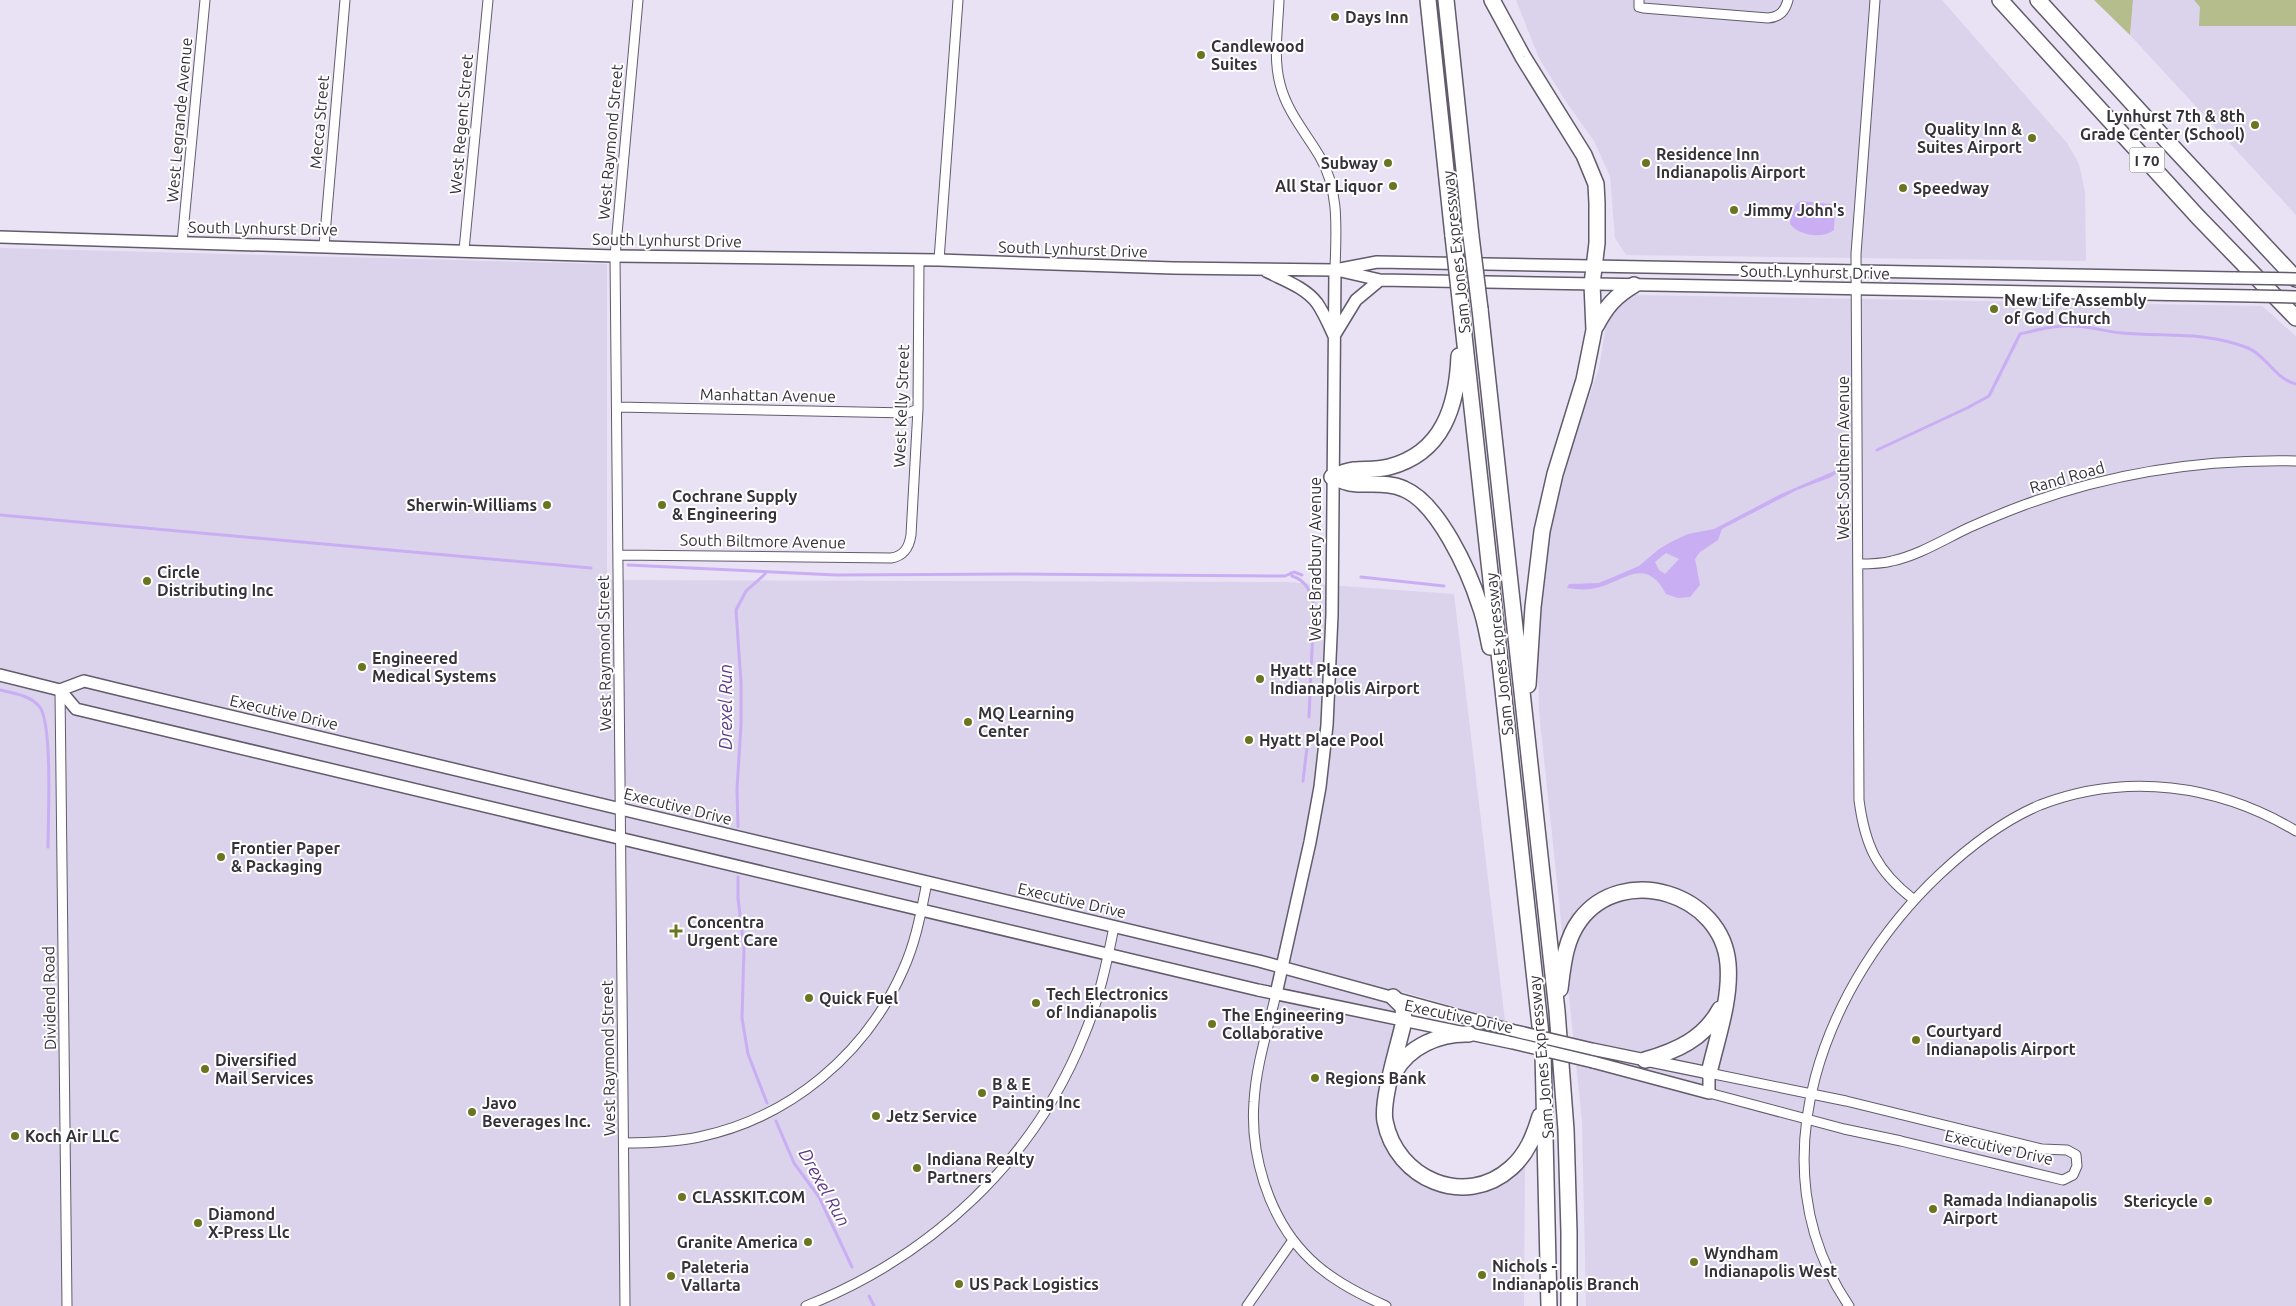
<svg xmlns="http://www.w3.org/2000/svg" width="2296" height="1306" viewBox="0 0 2296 1306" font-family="Ubuntu,sans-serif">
  <rect width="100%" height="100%" fill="#e9e2f5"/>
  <path fill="#dbd2eb" d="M 1516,0 L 1942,0 L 2067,143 L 2079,164 L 2085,192 L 2086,261 L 1626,255 L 1615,238 L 1610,176 L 1594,141 L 1567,103 L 1539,58 Z
    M 2133,0 L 2296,0 L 2296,215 L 2130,35 Z
    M 0,248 L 607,264 L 607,580 L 1286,582 L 1454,594 L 1505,1021 L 1403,992 L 1380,1100 L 1382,1138 L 1400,1166 L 1420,1183 L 1445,1194 L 1469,1194 L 1496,1188 L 1525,1166 L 1524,1306 L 0,1306 Z
    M 1633,295 L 2262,306 L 2296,336 L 2296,1306 L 1586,1306 L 1582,1121 L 1539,711 L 1537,618 L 1552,518 L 1574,440 L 1599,368 L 1607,319 L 1616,305 Z"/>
  <path fill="#b4bd8b" d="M 2094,0 L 2133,0 L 2130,35 Z
    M 2194,0 L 2296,0 L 2296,26 L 2199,26 L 2200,7 Z"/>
  <path fill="#caaef3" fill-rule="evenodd" d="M 1800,201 L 1831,204 L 1835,208 L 1834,230 C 1823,239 1799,236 1790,224 L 1791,209 Z
    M 1839,469 L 1836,474 L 1829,478 L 1797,490 L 1722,529 L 1718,540 L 1700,552 L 1695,559 L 1700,585 L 1690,597 L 1678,598 L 1666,594 C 1644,553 1622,585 1591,589 C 1583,590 1575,589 1567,588 L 1569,584 L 1599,583 L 1639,566 L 1659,549 L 1671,542 L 1688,534 L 1714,529 L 1781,494 ZM 1666,553 L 1679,559 L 1665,574 L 1659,570 L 1655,562 Z"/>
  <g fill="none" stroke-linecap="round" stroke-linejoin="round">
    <path stroke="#caaef3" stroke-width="3" d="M 1877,450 L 1967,408 L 1989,396 L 2020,334 C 2037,330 2055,325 2073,326 C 2090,326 2106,332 2122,333 C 2167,337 2205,331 2248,348 C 2266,355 2275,379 2296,384
      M 0,515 L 591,568
      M 628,565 L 836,575 L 1016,574 L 1285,576 L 1294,572 L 1302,575
      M 1291,573 L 1292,576 C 1307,581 1310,591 1314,605 L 1309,717
      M 1361,577 L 1444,586
      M 0,690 C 13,693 29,695 39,706 C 53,721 48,822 48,847
      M 1303,781 L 1308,739
      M 738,827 L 737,789 L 741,724 L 741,683 L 736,610 L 746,591 L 765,574
      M 738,877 L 738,898 L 744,948 L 742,1018 L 748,1054 L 767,1103
      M 776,1121 L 794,1163 L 819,1197 L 852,1267
      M 869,1296 L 874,1306"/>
    <g stroke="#615b6b" stroke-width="11">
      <path id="street" d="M 1279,0 C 1278,27 1273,58 1280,84 C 1287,112 1306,133 1320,157 C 1340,191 1336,232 1335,270
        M 1639,0 L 1639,7 L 1643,8 L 1768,18 C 1780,17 1785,11 1788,0
        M 1875,0 L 1856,254 L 1859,800 C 1865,846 1877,871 1913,899
        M 182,243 L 205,0
        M 324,246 L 345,0
        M 464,250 L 488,0
        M 939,260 L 958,0
        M 617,407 L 908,413 L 918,409
        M 618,555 L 891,558 C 904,556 909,548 911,535 L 918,409 L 919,260
        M 1858,564 C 1869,564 1881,564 1892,561 C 1919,555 1943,540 1968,528 C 1986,520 2005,512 2024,505 C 2111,473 2204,459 2296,461
        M 60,690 L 67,1306
        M 1276,994 C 1268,1029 1256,1065 1254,1102 C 1250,1153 1268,1215 1304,1253 C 1326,1277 1357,1293 1386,1306
        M 1709,1073 L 1846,1101 L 2042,1149 L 2067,1150 L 2076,1155 L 2077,1166 L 2073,1175 L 2063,1180 L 1901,1141 L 1844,1129 L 1709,1093
        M 624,1143 C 649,1143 674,1142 699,1137 C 790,1118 866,1054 903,970 C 916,942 921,912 927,882
        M 625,1306 L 615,256 L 638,0
        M 806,1306 C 932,1256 1035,1160 1085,1033 C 1099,999 1107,962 1114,927
        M 1247,1306 L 1293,1240
        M 1849,1306 C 1752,1164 1826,981 1940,874 C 1970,846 2002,821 2040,805 C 2126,772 2218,784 2296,831"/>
    </g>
    <g stroke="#615b6b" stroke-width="14">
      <path id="secondary" d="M 0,237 L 615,256 L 939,260 L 1173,268 L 1335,270 L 1377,262 L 2235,278
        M 1266,271 C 1283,280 1305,287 1317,303 C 1324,313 1329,325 1334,336 L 1356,300 L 1380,280
        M 1341,271 L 1380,280 L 2252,296
        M 0,675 L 60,690 L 84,681 L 121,690 L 1259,961 L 1511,1030
        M 60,690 L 76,709 L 1258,990 L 1513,1043
        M 1276,994 L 1310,842 L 1320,787 L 1327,725 L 1332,615 L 1335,270
        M 1592,1049 L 1709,1073 L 1709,1093 L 1593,1062"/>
    </g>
    <g stroke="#615b6b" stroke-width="18">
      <path id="highway" d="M 1428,0 L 1453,236
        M 1446,0 L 1471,236
        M 1492,0 L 1523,57 L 1584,155 L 1596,184 L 1597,203 L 1597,243 L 1592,284 L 1594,330 L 1584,380 L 1555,474 L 1542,531 L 1533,607 L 1528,685
        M 2000,0 L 2198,217 L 2296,318
        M 2038,0 L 2167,141 L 2296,279
        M 1461,308 L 1543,1053 L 1549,1306
        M 1480,309 L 1557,1011 L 1566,1130 L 1569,1232 L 1569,1306
        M 1596,326 C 1606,307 1615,296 1634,285
        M 1332,477 C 1338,479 1344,482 1350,483 C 1368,486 1387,481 1404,489 C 1438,503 1469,571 1480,606 C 1485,619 1487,633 1490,647
        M 1332,477 C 1339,474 1347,471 1354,470 C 1366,469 1377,470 1389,467 C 1443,453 1457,406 1459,356
        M 1560,989 C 1563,965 1565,940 1580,920 C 1623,863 1722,893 1728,964 C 1731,1000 1717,1038 1709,1073
        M 1393,997 L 1403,1007 L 1404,1021 C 1399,1044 1381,1100 1385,1121 C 1396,1179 1465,1209 1511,1168 C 1527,1154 1534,1136 1540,1116
        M 1645,1060 C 1676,1051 1704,1039 1720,1009
        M 1394,1073 C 1409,1046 1440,1033 1469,1034"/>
    </g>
    <use href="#street" stroke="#fff" stroke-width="9"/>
    <use href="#secondary" stroke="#fff" stroke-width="11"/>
    <use href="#highway" stroke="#fff" stroke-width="15"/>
    <g stroke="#615b6b" stroke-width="14" stroke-linecap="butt">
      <path id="secondary-bridge" d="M 2235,278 L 2296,279
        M 2252,296 L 2296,297
        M 1511,1030 L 1592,1049
        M 1513,1043 L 1593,1062"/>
    </g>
    <g stroke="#615b6b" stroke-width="18" stroke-linecap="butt">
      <path id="highway-bridge" d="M 1453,236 L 1461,308
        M 1471,236 L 1480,309"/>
    </g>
    <use href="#secondary-bridge" stroke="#fff" stroke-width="11"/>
    <use href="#highway-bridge" stroke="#fff" stroke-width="15"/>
  </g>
  <g fill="#6a751f" stroke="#fff" stroke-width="2">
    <circle cx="1335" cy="17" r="5"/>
    <circle cx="1201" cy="55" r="5"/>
    <circle cx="2255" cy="125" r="5"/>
    <circle cx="2032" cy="138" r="5"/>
    <circle cx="1388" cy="163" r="5"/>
    <circle cx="1646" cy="163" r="5"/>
    <circle cx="1393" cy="186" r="5"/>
    <circle cx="1903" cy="188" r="5"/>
    <circle cx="1734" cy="210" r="5"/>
    <circle cx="1994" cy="309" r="5"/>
    <circle cx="547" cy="505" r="5"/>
    <circle cx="662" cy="505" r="5"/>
    <circle cx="147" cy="581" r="5"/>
    <circle cx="362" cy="667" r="5"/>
    <circle cx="1260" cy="679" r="5"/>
    <circle cx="968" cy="722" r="5"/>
    <circle cx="1249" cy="740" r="5"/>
    <circle cx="221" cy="857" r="5"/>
    <path d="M673.5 923.5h5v5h5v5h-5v5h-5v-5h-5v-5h5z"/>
    <circle cx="809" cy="998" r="5"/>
    <circle cx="1036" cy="1003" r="5"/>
    <circle cx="1212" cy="1024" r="5"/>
    <circle cx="1916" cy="1040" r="5"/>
    <circle cx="205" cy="1069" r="5"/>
    <circle cx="1315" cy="1078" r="5"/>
    <circle cx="982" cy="1093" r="5"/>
    <circle cx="472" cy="1112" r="5"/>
    <circle cx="876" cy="1116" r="5"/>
    <circle cx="15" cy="1136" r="5"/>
    <circle cx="917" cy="1168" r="5"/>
    <circle cx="682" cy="1197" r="5"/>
    <circle cx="2208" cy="1201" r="5"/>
    <circle cx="1933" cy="1209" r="5"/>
    <circle cx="198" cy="1223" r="5"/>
    <circle cx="808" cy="1242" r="5"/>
    <circle cx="1694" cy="1262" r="5"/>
    <circle cx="1482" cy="1275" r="5"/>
    <circle cx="671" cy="1276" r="5"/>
    <circle cx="959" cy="1284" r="5"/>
  </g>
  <g text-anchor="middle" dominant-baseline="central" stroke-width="4" stroke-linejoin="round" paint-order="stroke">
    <rect fill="#fff" stroke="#727075" stroke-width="1" x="2129.5" y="147.5" width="35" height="25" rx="4"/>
    <g font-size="15" font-weight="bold" fill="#35323a">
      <text x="2147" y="160">I 70</text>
    </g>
    <g font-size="16" font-weight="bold" fill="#35323a" stroke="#fff" text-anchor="start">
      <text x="1345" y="17">Days Inn</text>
      <text x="1211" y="46">Candlewood<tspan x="1211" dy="18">Suites</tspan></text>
      <text x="2245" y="116" text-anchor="end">Lynhurst 7th &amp; 8th<tspan x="2245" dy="18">Grade Center (School)</tspan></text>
      <text x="2022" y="129" text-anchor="end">Quality Inn &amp;<tspan x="2022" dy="18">Suites Airport</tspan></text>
      <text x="1656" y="154">Residence Inn<tspan x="1656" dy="18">Indianapolis Airport</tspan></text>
      <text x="1378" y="163" text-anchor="end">Subway</text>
      <text x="1383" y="186" text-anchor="end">All Star Liquor</text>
      <text x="1913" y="188">Speedway</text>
      <text x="1744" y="210">Jimmy John's</text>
      <text x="2004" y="300">New Life Assembly<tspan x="2004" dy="18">of God Church</tspan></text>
      <text x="672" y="496">Cochrane Supply<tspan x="672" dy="18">&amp; Engineering</tspan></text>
      <text x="537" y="505" text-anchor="end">Sherwin-Williams</text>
      <text x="157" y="572">Circle<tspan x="157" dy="18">Distributing Inc</tspan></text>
      <text x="372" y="658">Engineered<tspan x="372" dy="18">Medical Systems</tspan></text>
      <text x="1270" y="670">Hyatt Place<tspan x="1270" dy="18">Indianapolis Airport</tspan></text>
      <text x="978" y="713">MQ Learning<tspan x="978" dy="18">Center</tspan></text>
      <text x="1259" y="740">Hyatt Place Pool</text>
      <text x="231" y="848">Frontier Paper<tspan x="231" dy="18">&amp; Packaging</tspan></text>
      <text x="687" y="922">Concentra<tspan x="687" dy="18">Urgent Care</tspan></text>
      <text x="1046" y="994">Tech Electronics<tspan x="1046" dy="18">of Indianapolis</tspan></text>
      <text x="819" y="998">Quick Fuel</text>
      <text x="1222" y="1015">The Engineering<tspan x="1222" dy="18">Collaborative</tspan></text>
      <text x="1926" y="1031">Courtyard<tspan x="1926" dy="18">Indianapolis Airport</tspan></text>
      <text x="215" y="1060">Diversified<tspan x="215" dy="18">Mail Services</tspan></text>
      <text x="1325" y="1078">Regions Bank</text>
      <text x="992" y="1084">B &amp; E<tspan x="992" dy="18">Painting Inc</tspan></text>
      <text x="482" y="1103">Javo<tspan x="482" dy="18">Beverages Inc.</tspan></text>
      <text x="886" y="1116">Jetz Service</text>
      <text x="25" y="1136">Koch Air LLC</text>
      <text x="927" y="1159">Indiana Realty<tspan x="927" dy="18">Partners</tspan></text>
      <text x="692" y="1197">CLASSKIT.COM</text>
      <text x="1943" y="1200">Ramada Indianapolis<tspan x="1943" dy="18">Airport</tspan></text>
      <text x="2198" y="1201" text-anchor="end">Stericycle</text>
      <text x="208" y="1214">Diamond<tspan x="208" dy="18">X-Press Llc</tspan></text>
      <text x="798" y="1242" text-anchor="end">Granite America</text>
      <text x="1704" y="1253">Wyndham<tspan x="1704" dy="18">Indianapolis West</tspan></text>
      <text x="1492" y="1266">Nichols -<tspan x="1492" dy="18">Indianapolis Branch</tspan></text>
      <text x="681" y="1267">Paleteria<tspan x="681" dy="18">Vallarta</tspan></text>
      <text x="969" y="1284">US Pack Logistics</text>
    </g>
    <g font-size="16" fill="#35323a" stroke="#fff">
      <text transform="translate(179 120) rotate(-85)">West Legrande Avenue</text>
      <text transform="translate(319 122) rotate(-85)">Mecca Street</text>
      <text transform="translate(461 124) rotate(-85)">West Regent Street</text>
      <text transform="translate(610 142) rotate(-85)">West Raymond Street</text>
      <text transform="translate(263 228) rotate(1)">South Lynhurst Drive</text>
      <text transform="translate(667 240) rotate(1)">South Lynhurst Drive</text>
      <text transform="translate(1073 249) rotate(2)">South Lynhurst Drive</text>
      <text transform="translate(1456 252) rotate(-96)">Sam Jones Expressway</text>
      <text transform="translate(1815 272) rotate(1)">South Lynhurst Drive</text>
      <text transform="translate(768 395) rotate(1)">Manhattan Avenue</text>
      <text transform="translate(901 406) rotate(-88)">West Kelly Street</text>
      <text transform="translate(1843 458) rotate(-90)">West Southern Avenue</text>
      <text transform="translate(2067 477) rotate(-16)">Rand Road</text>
      <text transform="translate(763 541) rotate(1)">South Biltmore Avenue</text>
      <text transform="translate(1315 559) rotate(-90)">West Bradbury Avenue</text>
      <text transform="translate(604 653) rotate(-91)">West Raymond Street</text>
      <text transform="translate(1499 654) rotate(-96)">Sam Jones Expressway</text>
      <text transform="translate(284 712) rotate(13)">Executive Drive</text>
      <text transform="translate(678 806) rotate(14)">Executive Drive</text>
      <text transform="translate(1072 900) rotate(13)">Executive Drive</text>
      <text transform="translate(49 998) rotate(-91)">Dividend Road</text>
      <text transform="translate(1459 1016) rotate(12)">Executive Drive</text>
      <text transform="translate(1541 1057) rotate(-95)">Sam Jones Expressway</text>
      <text transform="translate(608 1058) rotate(-91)">West Raymond Street</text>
      <text transform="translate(1999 1147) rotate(13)">Executive Drive</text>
    </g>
    <g font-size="18" font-style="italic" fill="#5e3989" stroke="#fff">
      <text transform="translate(725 707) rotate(-90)">Drexel Run</text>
      <text transform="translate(825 1187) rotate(61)">Drexel Run</text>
    </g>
  </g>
</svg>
